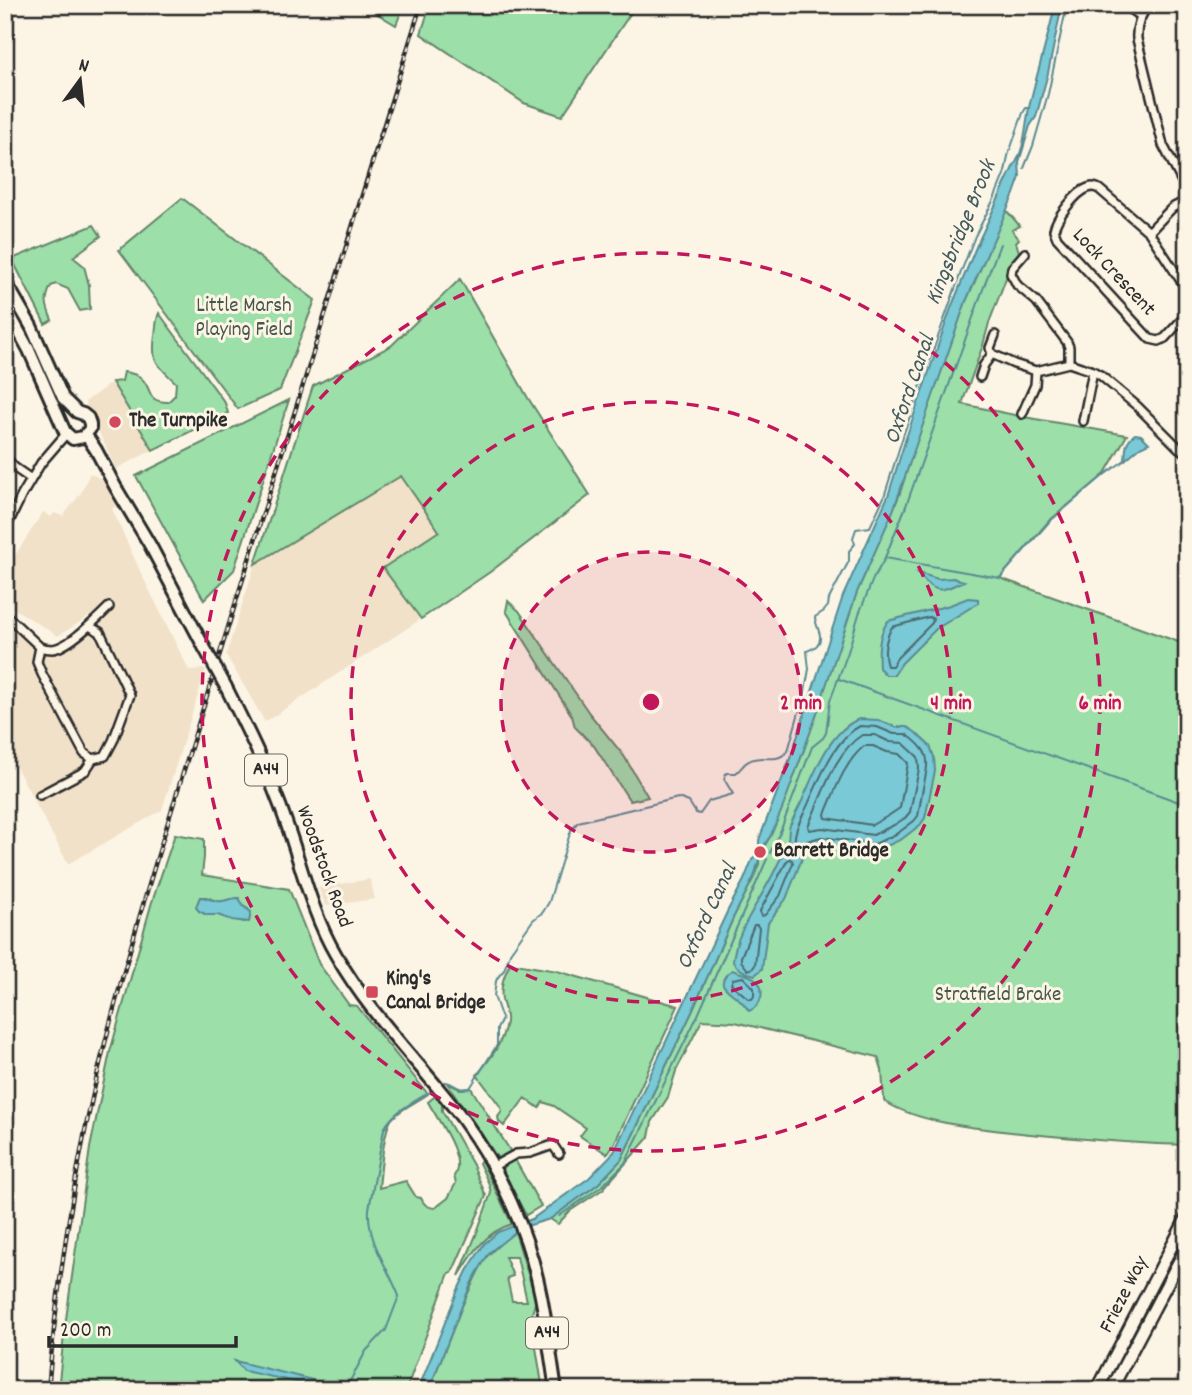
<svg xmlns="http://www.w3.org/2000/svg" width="1192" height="1395" viewBox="0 0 1192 1395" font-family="Dekko,sans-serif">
  <rect width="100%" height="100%" fill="#fcf5e5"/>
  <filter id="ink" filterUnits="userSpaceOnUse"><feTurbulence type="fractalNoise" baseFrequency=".0143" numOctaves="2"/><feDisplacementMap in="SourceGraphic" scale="14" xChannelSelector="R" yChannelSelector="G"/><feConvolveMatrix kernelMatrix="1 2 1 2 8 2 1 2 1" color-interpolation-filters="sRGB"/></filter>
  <g filter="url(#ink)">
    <path fill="#f1e1c9" d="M 112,382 L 153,450 L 116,469 L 85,402 Z
      M 90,473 L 104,481 L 117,505 L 112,509 L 141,573 L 189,670 L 206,669 L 162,810 L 68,864 L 5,746 L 5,623 L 45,653 L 59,651 L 84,634 L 112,611 L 107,605 L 58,636 L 5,603 L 5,571 L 43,512 L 51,517 L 54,513 L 63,516 L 81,493 Z
      M 401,475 L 440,531 L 383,568 L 421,619 L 265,722 L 226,655 L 255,564 Z
      M 370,879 L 375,899 L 326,906 L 318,888 Z"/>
    <path fill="#9cdfa9" stroke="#64856a" stroke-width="2" fill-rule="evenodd" d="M 363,5 L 404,5 L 396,25 Z
      M 430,5 L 636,5 L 562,116 L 524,103 L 421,34 Z
      M 182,198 L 315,300 L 280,390 L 238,409 L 119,250 Z
      M 1006,210 L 1020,226 L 1012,230 L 1019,239 L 1016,242 L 1019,252 L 1011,265 L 989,323 L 983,345 L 962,404 L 1024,417 L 1127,435 L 1104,475 L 1048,522 L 1000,578 L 1187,645 L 1187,1145 C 1135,1144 1082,1139 1030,1134 C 986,1129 921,1125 884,1101 L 882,1070 L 878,1057 L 735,1022 L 702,1020 L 676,1071 L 668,1097 L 652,1122 L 649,1137 L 603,1189 L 570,1211 L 558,1224 L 550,1219 L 598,1184 L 621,1160 L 692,1012 L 734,916 L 754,877 L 759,864 L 759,855 L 771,835 L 804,750 L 857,592 L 899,496 L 915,445 L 966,301 Z
      M 94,225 L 101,236 L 73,257 L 84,266 L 89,285 L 90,309 L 80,311 L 68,289 L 56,284 L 51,286 C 44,300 46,306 52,320 L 45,324 L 12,259 Z
      M 460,279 L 528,398 L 590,495 L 490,572 L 421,619 L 383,568 L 439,531 L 401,476 L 255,564 L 313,386 L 391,346 Z
      M 159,313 L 225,403 L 228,413 L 153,450 L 112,382 L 122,381 L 124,372 C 130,373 136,374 140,377 C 154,388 144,402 168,402 L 175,395 L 176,383 C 157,364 151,363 155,335 C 156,328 156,320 159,313 Z
      M 289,400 L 234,570 L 204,600 L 136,476 Z
      M 508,601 L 519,611 L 589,713 L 624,756 L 648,797 L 630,801 L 594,746 L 575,727 L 572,716 L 506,611 Z
      M 175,834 L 204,839 L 204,857 L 202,875 L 289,889 L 319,964 L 349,1005 L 357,1006 L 428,1094 C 417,1102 399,1109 391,1120 C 383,1133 381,1171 379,1188 L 406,1181 L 416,1197 L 421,1198 C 424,1205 427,1207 435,1208 L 448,1198 L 456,1183 L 454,1176 C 467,1158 437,1119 428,1102 L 434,1097 L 438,1098 L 442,1104 L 442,1111 L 473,1165 L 486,1196 L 452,1273 L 449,1273 L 406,1390 L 58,1390 L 65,1326 L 90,1148 L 110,1052 L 151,905 ZM 200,897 L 206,897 L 219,902 L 239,898 L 243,906 L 248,909 L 249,921 L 244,922 L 218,915 L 207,915 L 199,911 L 196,907 Z
      M 510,963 L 557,971 L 678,1006 L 614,1144 L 607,1154 L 580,1136 L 586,1128 L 554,1106 L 543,1102 L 539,1108 L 525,1098 L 504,1126 L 499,1122 L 498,1117 L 502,1111 L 500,1106 L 477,1075 C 490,1059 503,1043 506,1022 C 507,1014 504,1008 502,1000 C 500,985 504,976 510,963 Z
      M 447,1083 L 460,1089 L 471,1088 L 511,1152 L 499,1160 Z
      M 514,1158 L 541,1206 L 526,1215 L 503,1173 L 504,1167 Z
      M 481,1160 L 512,1224 C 485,1232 473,1253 459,1276 L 476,1235 L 491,1193 L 489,1184 L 479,1163 Z
      M 515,1232 L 536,1300 L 531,1317 L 543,1390 L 429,1390 L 462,1306 L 484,1259 L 506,1238 ZM 505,1257 L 517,1257 L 527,1301 L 512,1301 L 507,1278 L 513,1276 Z"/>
    <path fill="#7ac9d6" stroke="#5a8a92" stroke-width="2" d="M 1055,5 L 1062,5 L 1048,73 L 1036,117 L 1030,126 L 1019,162 L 1020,177 L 1014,194 L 966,301 L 893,511 L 857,592 L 814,722 L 783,807 L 771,835 L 762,849 L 754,877 L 734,916 L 692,1012 L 632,1137 L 621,1160 L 598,1184 L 550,1219 L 530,1225 L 514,1233 L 489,1253 L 472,1282 L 462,1306 L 429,1390 L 418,1390 L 458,1290 L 467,1271 L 484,1244 L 498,1232 L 532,1219 L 589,1178 L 614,1152 L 728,910 L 744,880 L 752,860 L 757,853 L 759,848 L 759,840 L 792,753 L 843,596 L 888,496 L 906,438 L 951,308 L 976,247 L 1013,167 C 1026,149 1025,124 1030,103 C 1038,70 1048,38 1055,5 Z
      M 1135,434 L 1141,435 L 1149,443 L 1140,447 L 1125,460 C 1126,448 1125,441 1135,434 Z
      M 918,573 L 938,579 L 953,578 L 964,581 C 940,592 935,595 918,573 Z
      M 968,598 L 978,599 L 978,603 L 936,629 L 902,663 L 894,675 L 886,675 L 879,668 C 878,651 878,635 888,621 L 950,605 Z
      M 859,719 L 878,720 L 895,727 L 907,727 L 915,732 L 930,746 L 934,757 L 935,771 L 925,818 L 920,825 L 902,839 L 876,851 L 821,844 L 809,848 L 805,851 L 786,899 L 768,923 L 762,969 L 755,975 C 745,973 738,970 733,962 C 735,931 762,898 775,870 C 779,861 786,850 788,840 C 789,835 788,830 790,825 C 794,817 798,809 802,801 C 814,774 829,731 859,719 Z
      M 200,897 C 208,897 215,903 222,901 C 229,900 232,898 239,898 L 243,906 L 251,912 L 249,922 L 231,920 L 218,915 L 207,915 L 199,911 L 196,907 Z
      M 732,970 C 739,973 748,974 754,978 C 767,988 762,1006 749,1011 C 746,1007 744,1004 741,1001 C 731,991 711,985 732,970 Z
      M 235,1361 L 333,1385 L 325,1388 L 244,1371 Z"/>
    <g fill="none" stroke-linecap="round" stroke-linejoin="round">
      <path stroke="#4b6a6f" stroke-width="2" d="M 929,617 L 933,619 L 932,623 L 897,658 L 892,666 L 887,666 C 883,654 885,639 892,627 Z
        M 860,726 L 877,727 L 894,734 L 906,734 C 932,752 929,760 923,788 C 921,797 920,806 918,816 L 914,821 L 898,833 L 875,844 L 821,837 L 807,841 L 799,847 L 796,847 C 791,832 803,817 809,802 C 820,778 835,738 860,726 Z
        M 862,735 L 875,735 L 890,742 L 903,743 L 918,757 L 919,769 L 910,812 L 905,818 L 894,825 L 873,835 L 822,828 L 809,830 L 808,826 C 822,797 834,752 862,735 Z
        M 873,746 L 887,752 L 899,754 L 908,763 L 900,808 L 888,816 L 872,825 L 826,818 L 825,814 C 835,791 844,763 864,746 Z
        M 789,859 L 792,860 L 793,863 L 780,896 L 765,915 L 761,916 L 760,911 L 787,861 Z
        M 754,925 L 757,925 L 759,928 L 755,965 L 753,968 L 748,970 L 741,961 L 741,957 Z
        M 743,977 L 754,988 L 754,996 L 752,999 L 749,999 L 731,984 L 733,979 Z"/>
      <path stroke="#5a8a92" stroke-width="2" d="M 1024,168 L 1033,146 L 1048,94 L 1067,5
        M 885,558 L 1000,578 L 1049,522 L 1104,475 L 1125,460
        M 839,679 L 1187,805
        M 770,853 L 780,832 L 812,747 L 823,738 L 826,733 L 830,701 L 848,652 L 859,614 L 873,579 L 884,560 L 906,506 L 987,278 L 1000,244
        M 444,1082 C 453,1081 457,1092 470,1088 L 497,1045 L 497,1029 L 502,1019 L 494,996 L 496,981 L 498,977 L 504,970 L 511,951 L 533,920 L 543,912 L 549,902 L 571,830 L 578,822 L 678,798 L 689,802 L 696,813 L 700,814 L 709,801 L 733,794 L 724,779 L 726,773 L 736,773 C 741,769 744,763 749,761 C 762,753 776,765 788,751 L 805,691 L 809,669 L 807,651 C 811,649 815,648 817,645 C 825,637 815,626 815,617 L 824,611 L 828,606 L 829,599 L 849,561 L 849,551 L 855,544 L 853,538 L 856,529 L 870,527 L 884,497 L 904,433 L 961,272 L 975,236 L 995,197 L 1005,172 L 1008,156 L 1023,113 L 1026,108 L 1029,108
        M 559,1216 L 602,1186 L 625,1163 L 698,1015 L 767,859
        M 342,1390 L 350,1381 L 366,1351 L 386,1330 L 399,1296 C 388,1267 367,1242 369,1209 L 384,1129 C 394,1110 415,1102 431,1091"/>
      <g stroke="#2b2b2b" stroke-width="12">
        <path id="minor" d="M 1125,5 L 1141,16
          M 1149,5 C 1140,15 1136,25 1137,39 L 1163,145 L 1187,191
          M 1149,232 L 1172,208 L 1187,200
          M 1025,253 L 1012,268 L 1011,274 L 1014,279 L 1017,285 L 1036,301 L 1067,342 L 1069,347 L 1069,363
          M 1187,290 L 1149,232 L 1099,189 C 1094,187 1094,186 1088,188 C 1076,192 1056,218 1054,230 L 1057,238 L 1150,339 L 1159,341 L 1165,338 L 1187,314
          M 995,335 L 990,348 L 992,354 L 1014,364 L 1036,371 L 1069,363 L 1093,371 L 1100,375 L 1137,406 L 1179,448 L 1187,453
          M 980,377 L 984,365 L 992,354
          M 1022,414 L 1035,385 L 1036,371
          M 1083,421 L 1093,371
          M 5,457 L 15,468 L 31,479
          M 5,530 L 22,495 L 41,463 L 66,434
          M 5,614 L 40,647
          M 40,647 L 37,662 L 42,674 L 84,753 L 93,759
          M 40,647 C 43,648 50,649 52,649 C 67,649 98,618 109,607
          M 40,795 L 85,771 L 93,759 L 105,756 L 113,741 L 130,695 L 100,632 L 89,626
          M 492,1167 L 516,1154 L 530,1153 L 553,1145 L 559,1154"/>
      </g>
      <g stroke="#2b2b2b" stroke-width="15">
        <path id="major" d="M 1097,1390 L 1187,1217
          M 1111,1390 L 1187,1246"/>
      </g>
      <g stroke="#2b2b2b" stroke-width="16">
        <path id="highway" d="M 5,281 L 31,326 L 63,398 L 77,412 L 83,414 L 88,418 L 90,424 L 90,429 L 83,437 L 73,439 L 65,432 L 29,350 L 5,306
          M 86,435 L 96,450 L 116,488 L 150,545 L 204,647
          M 226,687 C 248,731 270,775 286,822 C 302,867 312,914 336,955 C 370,1015 421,1064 462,1118 C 500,1170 529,1233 541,1296 C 547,1327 551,1358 556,1390"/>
      </g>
      <use href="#minor" stroke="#fcf5e5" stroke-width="7"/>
      <use href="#major" stroke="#fcf5e5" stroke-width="10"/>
      <use href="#highway" stroke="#fcf5e5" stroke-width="10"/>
      <g stroke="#2b2b2b" stroke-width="4.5">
        <path id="rail" d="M 48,1390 C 57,1285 73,1179 97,1076 C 126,954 164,835 201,715 C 273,478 349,243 421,5"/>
      </g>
      <use href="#rail" stroke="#fcf5e5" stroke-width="2" stroke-dasharray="5" stroke-linecap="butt"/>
      <g stroke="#2b2b2b" stroke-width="16" stroke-linecap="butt">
        <path id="highway-bridge" d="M 204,647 L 226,687"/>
      </g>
      <use href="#highway-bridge" stroke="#fcf5e5" stroke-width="10"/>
    </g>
  </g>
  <circle cx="651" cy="702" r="150" fill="#c2185b" fill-opacity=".12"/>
  <g fill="none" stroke="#c2185b" stroke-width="3.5" stroke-dasharray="12 9">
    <circle cx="651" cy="702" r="150"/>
    <circle cx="651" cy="702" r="300"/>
    <circle cx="651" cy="702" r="449"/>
  </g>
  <g fill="#d1495b" stroke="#fcf5e5" stroke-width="2.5">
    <circle cx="115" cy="422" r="7"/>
    <circle cx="760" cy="852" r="7"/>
    <rect x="365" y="985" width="14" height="14" rx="3.5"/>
  </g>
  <g text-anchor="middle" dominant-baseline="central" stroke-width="6" stroke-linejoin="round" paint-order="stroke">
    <g fill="#fcf5e5" stroke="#6a6863" stroke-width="2">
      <rect x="245" y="754.5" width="42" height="31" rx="5"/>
      <rect x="526" y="1317.5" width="42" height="31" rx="5"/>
    </g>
    <g font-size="19" font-weight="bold" fill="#2b2b2b">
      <text x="266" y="770">A44</text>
      <text x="547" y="1333">A44</text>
    </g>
    <g font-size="21" fill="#2b2b2b" stroke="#fcf5e5">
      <text transform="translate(1113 273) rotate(47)">Lock Crescent</text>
      <text transform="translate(323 867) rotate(70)">Woodstock Road</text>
      <text transform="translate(1125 1295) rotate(-63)">Frieze Way</text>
    </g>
    <g font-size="21" fill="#47584a" stroke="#fcf5e5">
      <text x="244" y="307">Little Marsh<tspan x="244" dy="24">Playing Field</tspan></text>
      <text x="998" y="996">Stratfield Brake</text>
    </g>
    <g font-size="21" font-weight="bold" fill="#2b2b2b" stroke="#fcf5e5" text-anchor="start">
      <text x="129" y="422">The Turnpike</text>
      <text x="774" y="852">Barrett Bridge</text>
      <text x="386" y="980">King's<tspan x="386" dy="24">Canal Bridge</tspan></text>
    </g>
    <g font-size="23" font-style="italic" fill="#435a5e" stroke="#fcf5e5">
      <text transform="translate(962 233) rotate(-68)">Kingsbridge Brook</text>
      <text transform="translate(911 390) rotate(-71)">Oxford Canal</text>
      <text transform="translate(708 917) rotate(-65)">Oxford Canal</text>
    </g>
  </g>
  <circle cx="651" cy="702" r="10" fill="#c2185b" stroke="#fcf5e5" stroke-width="3.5"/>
  <g font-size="21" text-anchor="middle" font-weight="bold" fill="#c2185b" stroke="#fcf5e5" stroke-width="6" stroke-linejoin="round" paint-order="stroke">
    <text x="801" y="709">2 min</text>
    <text x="951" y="709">4 min</text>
    <text x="1100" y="709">6 min</text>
  </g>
  <rect width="1192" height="1395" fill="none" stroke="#fcf5e5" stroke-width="28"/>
  <rect x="14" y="14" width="1164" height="1367" fill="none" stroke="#2b2b2b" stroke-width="2.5" filter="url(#ink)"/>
  <g transform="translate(80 80) rotate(15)" stroke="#fcf5e5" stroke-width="5" paint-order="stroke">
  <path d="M0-5L12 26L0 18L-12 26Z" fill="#2b2b2b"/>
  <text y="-10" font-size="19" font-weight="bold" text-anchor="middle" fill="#2b2b2b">N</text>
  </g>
  <path d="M49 1336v10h187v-10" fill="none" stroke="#2b2b2b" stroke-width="3.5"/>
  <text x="60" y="1336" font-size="21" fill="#2b2b2b" stroke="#fcf5e5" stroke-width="5" paint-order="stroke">200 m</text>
</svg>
